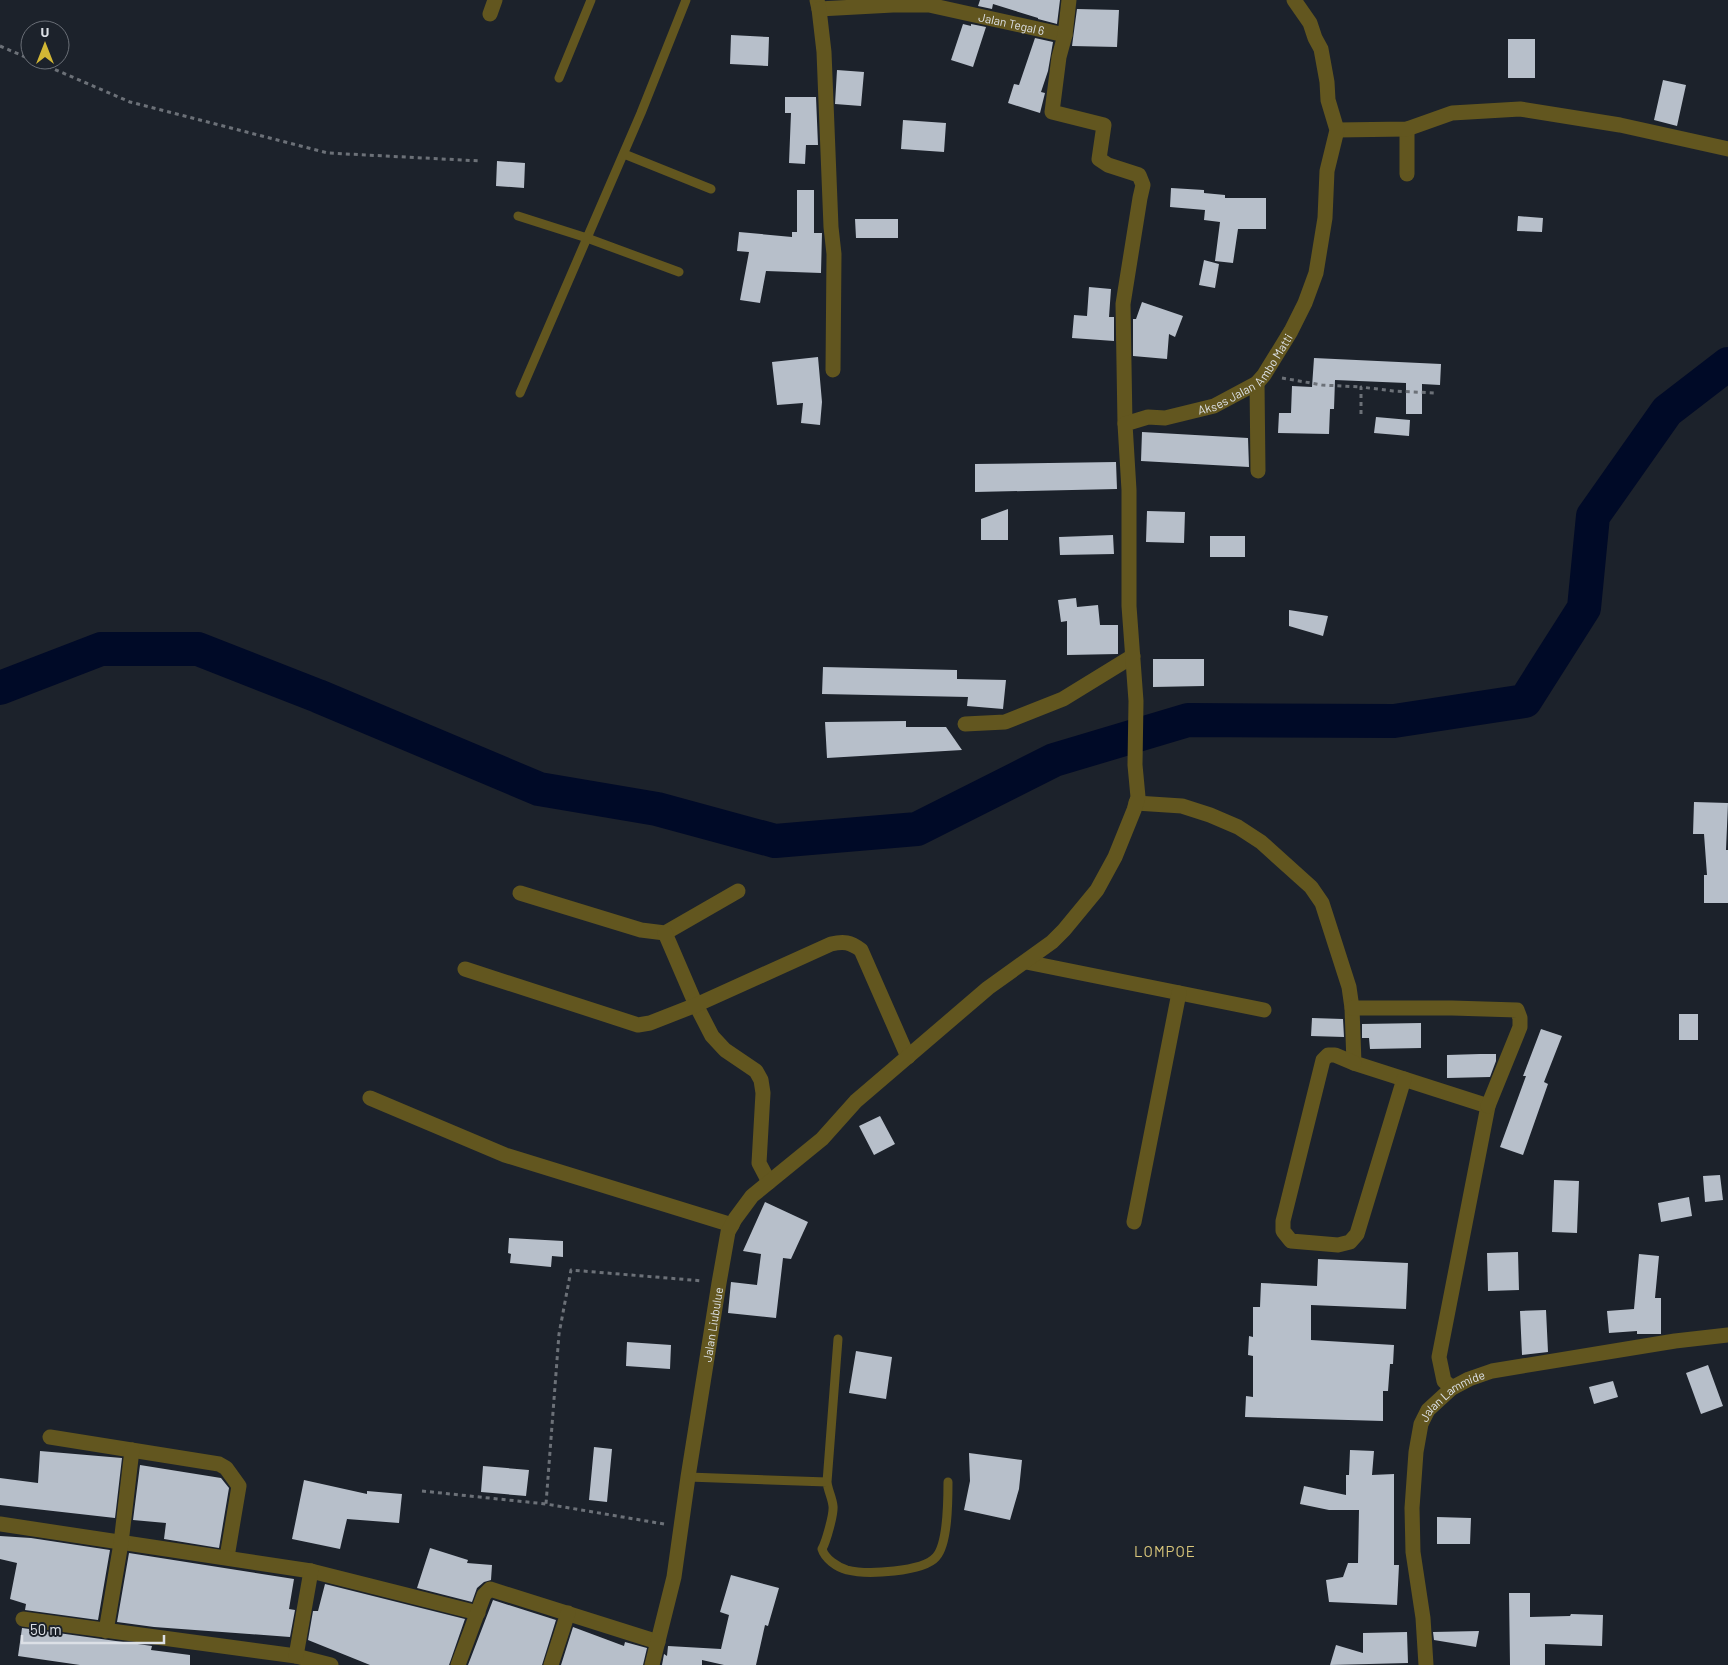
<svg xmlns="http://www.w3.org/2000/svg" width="1728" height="1665" viewBox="0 0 1728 1665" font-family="Barlow,sans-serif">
  <rect width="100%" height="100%" fill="#1c222b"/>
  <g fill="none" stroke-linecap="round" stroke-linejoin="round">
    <path stroke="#000a27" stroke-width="34" d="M 0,688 L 101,649 L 198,649 L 318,696 L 539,789 L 657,809 L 775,841 L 917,829 L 1054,760 L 1188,720 L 1394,721 L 1525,701 L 1584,608 L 1593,516 L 1667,411 L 1728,364"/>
  </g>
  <path fill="#b7bfca" d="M 980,0 L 1060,0 L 1057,24 L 1038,19 L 1038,18 L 993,4 L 992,9 L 978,6 Z
    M 1077,9 L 1119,10 L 1117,47 L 1072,46 Z
    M 963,24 L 971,26 L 971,24 L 986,27 L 973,67 L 951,60 Z
    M 731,35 L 769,37 L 768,66 L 730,64 Z
    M 1035,38 L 1053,42 L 1048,71 L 1041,92 L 1045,93 L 1040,113 L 1008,103 L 1014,84 L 1019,85 Z
    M 1508,39 L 1535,39 L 1535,78 L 1508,78 Z
    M 837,70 L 864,72 L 861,106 L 835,104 Z
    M 1663,80 L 1686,85 L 1677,126 L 1654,120 Z
    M 785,97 L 816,97 L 818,145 L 806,145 L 805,164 L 789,163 L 791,113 L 785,113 Z
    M 903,120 L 946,123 L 944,152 L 901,149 Z
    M 497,161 L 525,163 L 524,188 L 496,186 Z
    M 1171,188 L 1204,190 L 1204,193 L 1225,195 L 1225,198 L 1266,198 L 1266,229 L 1238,229 L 1233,263 L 1215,261 L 1220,222 L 1204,220 L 1205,210 L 1170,207 Z
    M 797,190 L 814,190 L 814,233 L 822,233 L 821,273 L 766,271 L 760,303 L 740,300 L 749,252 L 737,251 L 739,232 L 792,237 L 792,232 L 797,232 Z
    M 1518,216 L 1543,218 L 1542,232 L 1517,231 Z
    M 855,219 L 898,219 L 898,238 L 856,238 Z
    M 1204,260 L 1219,264 L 1215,288 L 1199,285 Z
    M 1089,287 L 1111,289 L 1109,317 L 1114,317 L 1114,341 L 1072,338 L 1074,315 L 1087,316 Z
    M 1142,302 L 1183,316 L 1175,337 L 1169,334 L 1167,359 L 1133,356 L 1133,319 L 1136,319 Z
    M 818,357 L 822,402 L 820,425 L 801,423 L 803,403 L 777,405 L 772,362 Z
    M 1314,358 L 1441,364 L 1440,385 L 1422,384 L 1422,414 L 1406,414 L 1406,383 L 1335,380 L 1334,409 L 1330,409 L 1329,434 L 1278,433 L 1279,413 L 1291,413 L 1292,386 L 1312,387 Z
    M 1376,417 L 1410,420 L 1409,436 L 1374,433 Z
    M 1142,432 L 1248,438 L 1249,467 L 1141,461 Z
    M 1116,462 L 1117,489 L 975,492 L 975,464 Z
    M 1008,509 L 1008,540 L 981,540 L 981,519 Z
    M 1147,511 L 1185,512 L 1184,543 L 1146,542 Z
    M 1113,535 L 1114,554 L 1060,555 L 1059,537 Z
    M 1210,536 L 1245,536 L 1245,557 L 1210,557 Z
    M 1076,598 L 1077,607 L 1098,605 L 1100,625 L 1118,625 L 1118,654 L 1067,655 L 1067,621 L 1061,622 L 1058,600 Z
    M 1289,610 L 1328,616 L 1323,636 L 1289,626 Z
    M 1153,659 L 1204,659 L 1204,686 L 1153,687 Z
    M 823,667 L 957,670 L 957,679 L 1006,680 L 1003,709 L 967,706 L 968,697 L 822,694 Z
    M 906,721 L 906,727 L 946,727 L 962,750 L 827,758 L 825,722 Z
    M 1694,802 L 1728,803 L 1726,850 L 1728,850 L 1728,903 L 1704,903 L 1704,875 L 1707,875 L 1704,834 L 1693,834 Z
    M 1679,1014 L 1698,1014 L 1698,1040 L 1679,1040 Z
    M 1312,1018 L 1343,1019 L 1344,1037 L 1311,1036 Z
    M 1421,1023 L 1421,1048 L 1370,1049 L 1369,1038 L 1362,1038 L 1362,1024 Z
    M 1541,1029 L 1562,1036 L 1544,1082 L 1548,1084 L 1523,1155 L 1500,1147 L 1526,1076 L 1523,1076 Z
    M 1480,1054 L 1496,1054 L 1496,1061 L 1490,1077 L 1447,1078 L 1447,1055 Z
    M 880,1116 L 895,1144 L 874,1155 L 859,1126 Z
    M 1720,1175 L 1723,1200 L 1705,1202 L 1703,1176 Z
    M 1554,1180 L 1579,1181 L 1577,1233 L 1552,1232 Z
    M 1689,1197 L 1692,1216 L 1661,1222 L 1658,1203 Z
    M 765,1202 L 808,1222 L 791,1259 L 783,1258 L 776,1318 L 728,1313 L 731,1282 L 757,1285 L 761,1254 L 743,1251 Z
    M 509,1238 L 563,1241 L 563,1257 L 552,1256 L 551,1267 L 510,1263 L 511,1254 L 508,1253 Z
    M 1518,1252 L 1519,1290 L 1488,1291 L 1487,1253 Z
    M 1639,1254 L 1659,1256 L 1655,1298 L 1661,1298 L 1661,1334 L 1637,1334 L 1637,1331 L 1609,1333 L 1607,1311 L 1634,1309 Z
    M 1318,1259 L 1408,1263 L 1406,1309 L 1311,1305 L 1311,1340 L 1394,1345 L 1393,1364 L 1390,1364 L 1388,1391 L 1383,1391 L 1383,1421 L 1245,1417 L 1246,1396 L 1253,1397 L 1253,1356 L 1248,1355 L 1249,1336 L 1253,1337 L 1253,1307 L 1260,1307 L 1261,1283 L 1317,1286 Z
    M 1546,1310 L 1548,1352 L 1522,1355 L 1520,1311 Z
    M 627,1342 L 671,1345 L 670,1369 L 626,1366 Z
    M 856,1351 L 892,1357 L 886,1399 L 849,1393 Z
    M 1708,1365 L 1723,1406 L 1701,1414 L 1686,1373 Z
    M 1613,1381 L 1618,1397 L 1594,1404 L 1589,1387 Z
    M 594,1447 L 612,1449 L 607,1502 L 589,1500 Z
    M 1350,1450 L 1374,1451 L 1372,1475 L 1394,1474 L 1394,1565 L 1399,1565 L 1397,1605 L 1329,1602 L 1326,1580 L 1343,1577 L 1348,1563 L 1358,1563 L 1359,1510 L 1329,1510 L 1300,1504 L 1304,1486 L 1346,1495 L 1346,1475 L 1349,1475 Z
    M 40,1451 L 122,1458 L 115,1518 L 0,1505 L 0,1478 L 38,1483 Z
    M 969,1453 L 1022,1460 L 1019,1489 L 1010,1520 L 964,1510 L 970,1481 Z
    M 140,1465 L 221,1478 L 229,1488 L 219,1548 L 164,1539 L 166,1523 L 133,1520 Z
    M 483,1466 L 529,1470 L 526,1496 L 481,1492 Z
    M 304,1480 L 367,1494 L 367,1491 L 402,1494 L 399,1523 L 347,1519 L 340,1549 L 292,1539 Z
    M 1437,1517 L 1471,1518 L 1470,1544 L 1437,1544 Z
    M 0,1536 L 31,1538 L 110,1550 L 98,1620 L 25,1610 L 26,1604 L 10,1599 L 17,1563 L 0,1559 Z
    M 430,1548 L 468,1560 L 467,1563 L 492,1565 L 491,1580 L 484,1582 L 477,1588 L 472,1602 L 417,1588 Z
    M 129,1553 L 294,1579 L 289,1609 L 295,1610 L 290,1637 L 154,1627 L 117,1622 Z
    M 731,1575 L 779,1588 L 768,1626 L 765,1625 L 756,1665 L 724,1665 L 702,1660 L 702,1665 L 662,1665 L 664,1654 L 667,1656 L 668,1646 L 721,1649 L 729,1615 L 720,1612 Z
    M 325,1584 L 465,1619 L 449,1665 L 370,1665 L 308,1640 L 313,1611 L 318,1611 Z
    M 1509,1593 L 1530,1593 L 1530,1617 L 1570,1616 L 1571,1614 L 1603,1615 L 1602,1646 L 1545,1644 L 1545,1665 L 1510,1665 Z
    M 493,1600 L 556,1620 L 542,1665 L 468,1665 Z
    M 573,1627 L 624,1646 L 625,1642 L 647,1648 L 643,1665 L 561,1665 Z
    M 22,1628 L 152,1646 L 151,1650 L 190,1655 L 190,1665 L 80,1665 L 18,1656 Z
    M 1479,1631 L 1476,1647 L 1434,1640 L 1433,1632 Z
    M 1407,1632 L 1408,1663 L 1330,1665 L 1336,1645 L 1363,1653 L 1363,1633 Z"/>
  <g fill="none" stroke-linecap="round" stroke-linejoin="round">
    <path stroke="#6c7178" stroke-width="3" stroke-dasharray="4 4" stroke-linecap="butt" d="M 0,46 L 30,59
      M 33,60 L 130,102 L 328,153 L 481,161
      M 1282,378 L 1322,385 L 1361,387
      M 1361,414 L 1361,387 L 1393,391 L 1436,393
      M 422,1491 L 546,1504
      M 664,1524 L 546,1504 L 559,1334 L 571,1270 L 703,1281"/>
    <path stroke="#62561f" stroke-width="9" d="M 559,78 L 591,0
      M 624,154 L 711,189
      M 518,216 L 587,238 L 679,272
      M 520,393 L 641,113 L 686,0
      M 838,1339 L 827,1482 C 828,1491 832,1497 833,1506 C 834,1514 826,1542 822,1549 C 825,1559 837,1567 847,1570 C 867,1575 923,1572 936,1557 C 948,1544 948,1500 948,1482
      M 688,1477 L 827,1482"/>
    <g stroke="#62561f" stroke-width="15">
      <path id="s1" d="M 817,0 L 819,9 L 893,5 L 929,5 L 1065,35"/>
      <path d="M 1069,0 L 1065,35 L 1059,57 L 1052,112 L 1104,125 L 1099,159 L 1108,165 L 1139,175 L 1143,185 L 1140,198 L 1123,304 L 1125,424"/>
      <path d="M 819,9 L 824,52 L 831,227 L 834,254 L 833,370"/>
      <path d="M 490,14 L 495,0"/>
      <path d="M 1407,129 L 1407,174"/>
      <path d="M 1337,130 L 1407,129 L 1452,113 L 1520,109 L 1620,125 L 1728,149"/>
      <path d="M 1257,383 L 1258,471"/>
      <path d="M 965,724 L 1005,722 L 1063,699 L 1133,656"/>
      <path d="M 1136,803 L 1182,806 L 1210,815 L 1238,827 L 1261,842 L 1311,887 L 1322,903 L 1349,987 L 1352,1008 L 1354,1063 L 1488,1106 L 1439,1357 L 1444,1381 L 1452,1388"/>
      <path d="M 520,893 L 641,930 L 665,933 L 738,891"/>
      <path d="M 665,933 L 696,1005 L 712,1036 L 725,1050 L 756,1071 L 761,1080 L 763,1093 L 759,1163 L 769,1182"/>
      <path d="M 1026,962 L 1264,1010"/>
      <path d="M 465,969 L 638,1025 L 650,1023 L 696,1005 L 831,944 C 844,941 850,942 861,950 L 908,1057"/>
      <path d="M 1352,1008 L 1452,1008 L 1517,1010 L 1520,1018 L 1520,1027 L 1488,1106"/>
      <path d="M 1354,1063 L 1335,1055 L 1328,1055 L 1323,1060 L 1283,1221 L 1283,1231 L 1291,1241 L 1338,1245 L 1350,1242 L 1357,1234 L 1404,1079"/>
      <path d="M 370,1098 L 505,1155 L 732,1225"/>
      <path d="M 1134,1222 L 1179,993"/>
      <path d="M 50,1437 L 219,1464 L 226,1468 L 239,1486 L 227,1557"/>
      <path d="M 0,1524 L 311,1571 L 478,1613"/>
      <path d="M 23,1619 L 296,1656 L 331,1665"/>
      <path d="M 106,1631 L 121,1543 L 132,1450"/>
      <path d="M 296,1656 L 311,1571"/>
      <path d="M 458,1665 L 484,1595 L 490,1589 L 658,1642"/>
      <path d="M 551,1665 L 568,1613"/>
      <path id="s2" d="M 652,1665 L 674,1577 L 688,1477 L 719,1283 L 728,1232 L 735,1219 L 752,1196 L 822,1139 L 856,1101 L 988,988 L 1052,942 L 1064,930 L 1097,890 L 1115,857 L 1134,810 L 1138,797 L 1135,765 L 1136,701 L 1129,606 L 1129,490 L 1125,424 L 1148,417 L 1165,418 L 1214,406 L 1257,383 L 1264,375 L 1291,331 L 1305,303 L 1316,273 L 1325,218 L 1327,171 L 1337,130 L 1328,100 L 1327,82 L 1321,49 L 1315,38 L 1310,23 L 1294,0"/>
      <path id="s3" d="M 1426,1665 L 1423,1618 L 1413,1552 L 1412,1508 L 1416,1452 L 1421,1424 L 1428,1410 L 1452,1388 L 1469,1379 L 1492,1371 L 1675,1341 L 1728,1335"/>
    </g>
  </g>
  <g text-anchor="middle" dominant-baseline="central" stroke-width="5" stroke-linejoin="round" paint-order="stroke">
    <g font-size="12" fill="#dce0e6" stroke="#1c222b">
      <text stroke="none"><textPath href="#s1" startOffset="204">Jalan Tegal 6</textPath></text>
      <text stroke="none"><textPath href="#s2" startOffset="1558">Akses Jalan Ambo Matti</textPath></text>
      <text stroke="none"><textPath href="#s2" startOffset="346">Jalan Liubulue</textPath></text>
      <text stroke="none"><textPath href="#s3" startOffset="286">Jalan Lammide</textPath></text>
    </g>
    <g font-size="15" letter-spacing="1" fill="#dcc97c" stroke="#1c222b">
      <text x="1165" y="1551">LOMPOE</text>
    </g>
  </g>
  <g transform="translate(45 45)"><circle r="24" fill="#1c222b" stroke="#696e76"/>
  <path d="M0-4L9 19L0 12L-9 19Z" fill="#d2b735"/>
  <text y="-8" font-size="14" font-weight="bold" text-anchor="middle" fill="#dce0e6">U</text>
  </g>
  <path d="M22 1635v8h142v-8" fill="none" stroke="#dce0e6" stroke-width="2.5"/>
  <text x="30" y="1635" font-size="15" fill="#dce0e6" stroke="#1c222b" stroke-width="4" paint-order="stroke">50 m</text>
</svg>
